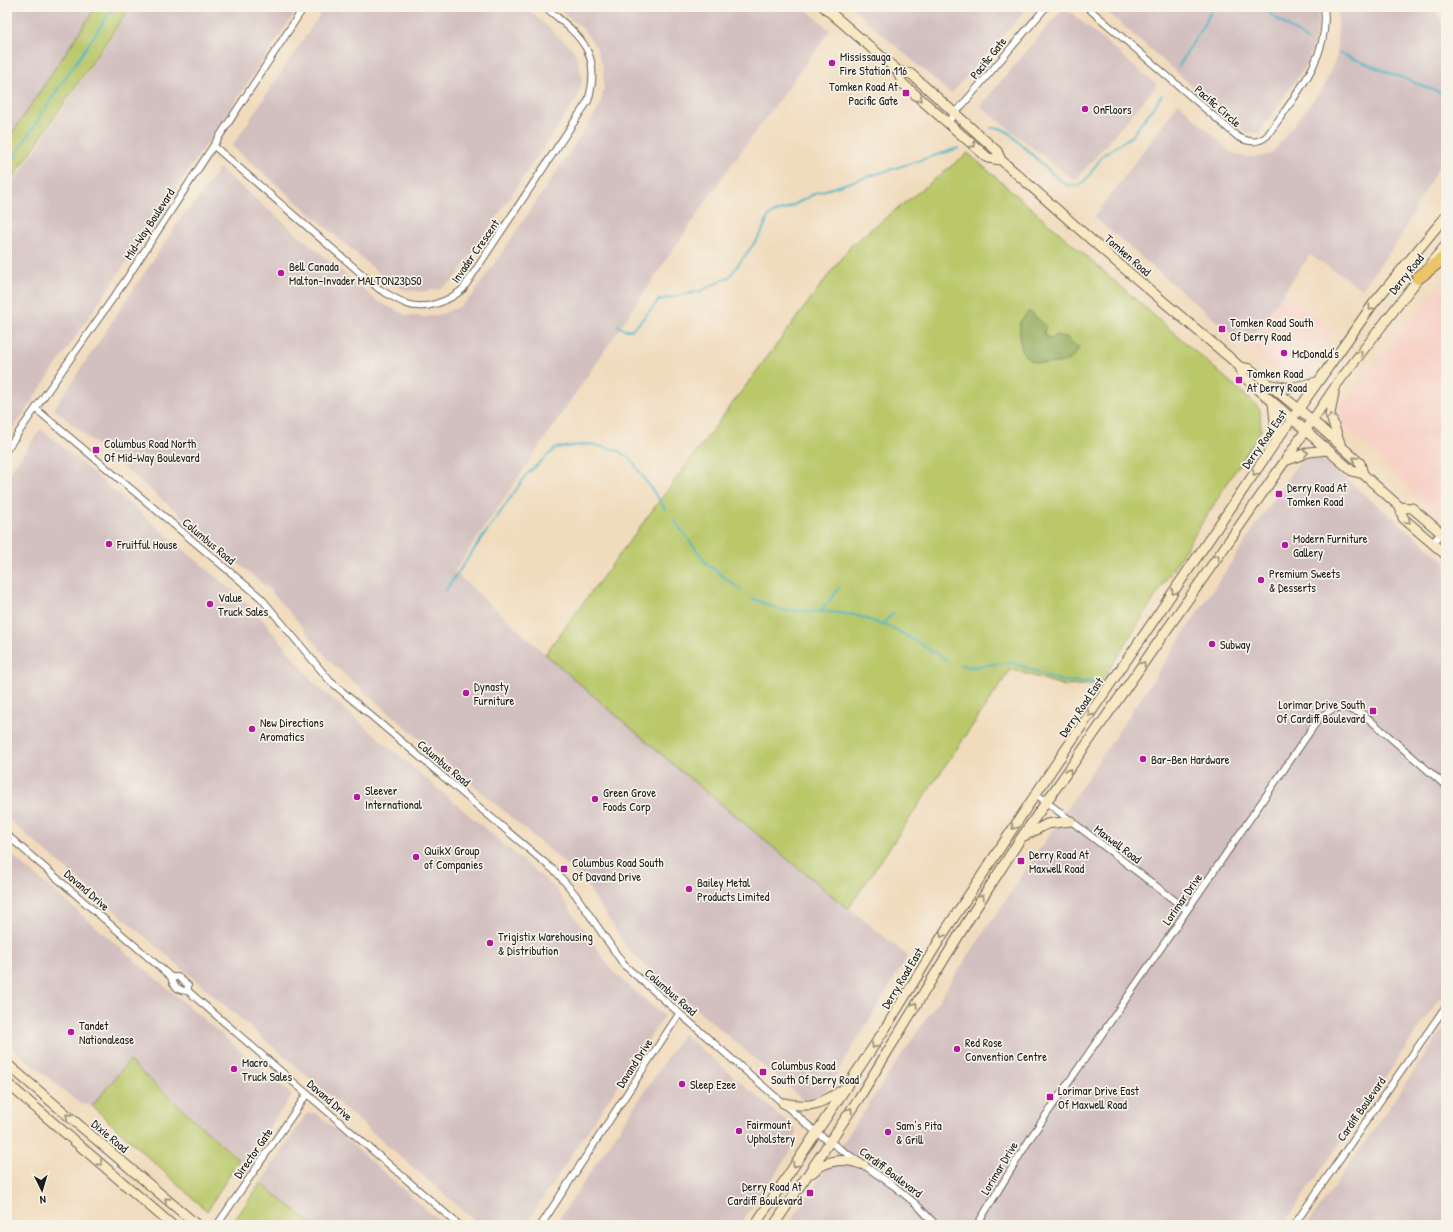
<svg xmlns="http://www.w3.org/2000/svg" width="1453" height="1232" viewBox="0 0 1453 1232" font-family="'Patrick Hand',sans-serif">
  <rect width="100%" height="100%" fill="#f7f3e8"/>
  <filter id="ink" filterUnits="userSpaceOnUse"><feTurbulence type="fractalNoise" baseFrequency=".025" numOctaves="2"/><feDisplacementMap in="SourceGraphic" scale="8" xChannelSelector="R" yChannelSelector="G"/><feConvolveMatrix kernelMatrix="1 2 1 2 8 2 1 2 1" color-interpolation-filters="sRGB"/></filter>
  <filter id="wash" filterUnits="userSpaceOnUse"><feTurbulence type="fractalNoise" baseFrequency=".012" numOctaves="4" result="noise"/><feDisplacementMap in="SourceGraphic" scale="16" xChannelSelector="R" yChannelSelector="G"/><feGaussianBlur stdDeviation="0.9" result="paint"/><feColorMatrix in="noise" values="0 0 0 0 0 0 0 0 0 0 0 0 0 0 0 0 0 1.4 0 .05"/><feComposite in="paint" operator="in"/></filter>
  <g filter="url(#wash)">
    <rect width="100%" height="100%" fill="#f1dbbd"/>
    <path fill="#f7d1c6" d="M 1446,276 L 1446,507 L 1437,516 L 1333,414 Z
      M 1284,292 L 1334,330 L 1306,373 L 1292,378 L 1277,374 L 1247,349 L 1241,342 L 1258,329 Z"/>
    <path fill="#d2bfbf" d="M 7,7 L 100,7 L 7,144 Z
      M 131,7 L 299,7 L 7,438 L 7,192 Z
      M 325,7 L 525,7 L 573,49 L 580,65 L 582,82 L 577,98 L 454,280 L 439,289 L 421,292 L 403,289 L 388,281 L 232,146 Z
      M 557,7 L 803,7 L 830,30 L 726,172 L 454,572 L 545,654 L 676,767 L 908,956 L 823,1096 L 803,1100 L 630,952 L 582,878 L 331,663 L 300,624 L 269,589 L 54,409 L 183,215 L 196,200 L 219,168 L 377,301 L 406,315 L 424,317 L 442,314 L 459,307 L 473,295 L 599,108 L 604,88 L 603,67 L 596,47 L 583,29 Z
      M 851,7 L 1028,7 L 951,94 Z
      M 1064,7 L 1157,85 L 1075,181 L 980,106 Z
      M 1102,7 L 1319,7 L 1317,34 L 1307,64 L 1259,133 L 1246,133 Z
      M 1338,7 L 1433,7 L 1446,31 L 1446,152 L 1400,238 L 1362,289 L 1310,255 L 1258,329 L 1241,342 L 1094,217 L 1179,103 L 1230,152 L 1244,157 L 1258,157 L 1271,154 L 1325,85 L 1337,55 Z
      M 41,429 L 254,609 L 316,685 L 555,888 L 613,972 L 664,1016 L 525,1225 L 480,1225 L 7,818 L 7,476 Z
      M 1319,457 L 1446,562 L 1446,990 L 1283,1225 L 788,1225 L 1300,460 Z
      M 7,851 L 292,1095 L 244,1163 L 129,1061 L 92,1106 L 80,1104 L 7,1043 Z
      M 1446,1025 L 1446,1225 L 1307,1225 L 1310,1221 Z
      M 683,1034 L 796,1129 L 796,1144 L 740,1225 L 555,1225 Z
      M 316,1113 L 444,1225 L 313,1225 L 261,1183 L 306,1114 Z"/>
    <path fill="#bac86a" stroke="#6b7243" d="M 96,7 L 130,7 L 7,187 L 7,141 Z
      M 968,153 L 1252,401 L 1260,410 L 1261,430 L 1100,684 L 1065,686 L 1011,669 L 848,909 L 676,767 L 545,654 L 851,245 Z
      M 129,1061 L 239,1160 L 207,1211 L 92,1106 Z
      M 261,1183 L 313,1225 L 231,1225 Z"/>
    <path fill="#93ac5e" stroke="#58643d" d="M 1029,311 L 1046,326 L 1044,332 L 1047,337 L 1051,338 L 1057,335 L 1069,338 L 1072,344 L 1079,347 C 1077,351 1075,356 1072,358 C 1063,365 1036,366 1027,358 C 1018,350 1020,332 1020,322 Z"/>
    <g fill="none" stroke-linecap="round" stroke-linejoin="round">
      <path stroke="#4ab6c7" stroke-width="2" d="M 1261,7 L 1307,40
        M 1339,53 L 1446,95
        M 1179,66 L 1214,7
        M 991,128 L 1000,128 L 1008,132 L 1058,179 L 1067,185 L 1079,186 L 1085,181 L 1104,154 L 1132,136 L 1162,95
        M 7,169 L 57,90 L 114,7
        M 617,325 L 625,330 L 631,330 L 639,323 L 659,300 L 701,291 L 729,277 L 761,234 L 768,217 L 773,213 L 786,209 L 816,193 L 959,148
        M 674,520 L 707,564 L 741,590
        M 445,591 L 527,474 L 556,448 L 590,444 L 617,450 L 631,459 L 666,510
        M 752,598 L 780,610 L 829,612 L 855,615 L 895,629 L 947,660
        M 821,611 L 839,588
        M 882,624 L 894,613
        M 959,665 L 972,667 L 1011,662 L 1061,681 L 1094,682"/>
    </g>
  </g>
  <g filter="url(#ink)">
    <g fill="none" stroke-linecap="round" stroke-linejoin="round">
      <g stroke="#675f54" stroke-width="8">
        <path id="minor" d="M 1087,7 L 1238,137 C 1249,142 1257,144 1267,136 C 1294,97 1331,57 1324,7
          M 947,123 L 1046,7
          M 214,146 L 379,289 C 388,294 397,300 407,304 C 425,311 449,301 463,289 L 588,101 C 603,52 579,35 545,7
          M 36,409 L 261,598 L 330,681 L 557,873 L 575,894 L 624,965 L 817,1133 L 894,1186 L 916,1204 L 936,1225
          M 7,449 L 125,281 L 304,7
          M 1432,543 L 1446,528
          M 1036,794 L 1187,910
          M 7,835 L 171,977 C 173,986 178,991 188,991 L 459,1225
          M 171,977 L 178,977 L 188,985 L 188,991
          M 217,1225 L 307,1094
          M 541,1225 L 679,1014
          M 977,1225 L 1031,1137 L 1320,717 L 1334,708 L 1345,708 L 1363,714 L 1446,786
          M 1294,1225 L 1446,1006"/>
      </g>
      <g stroke="#675f54" stroke-width="11">
        <path id="secondary" d="M 824,7 L 898,71 L 911,74 L 997,151 L 1001,160 L 1113,259 L 1229,357 L 1240,367 L 1250,369 L 1312,420 L 1360,463 L 1363,474
          M 898,71 L 902,83 L 988,158 L 1001,160
          M 1431,263 L 1446,245
          M 1240,367 L 1243,376 L 1352,471 L 1363,474 L 1400,507 L 1403,518 L 1446,555
          M 1272,385 L 1290,388 L 1317,382
          M 1334,393 L 1330,414 L 1340,443
          M 1273,403 L 1277,440
          M 1285,461 L 1309,452 L 1328,450
          M 1400,507 L 1412,508 L 1446,537
          M 1024,836 L 1047,824 L 1071,821
          M 7,1064 L 197,1225
          M 7,1083 L 172,1225
          M 783,1103 C 812,1109 821,1104 845,1088
          M 812,1173 C 828,1158 845,1158 864,1165
          M 755,1225 L 883,1032 L 947,928 L 1053,768 L 1277,440 L 1373,304 L 1446,216
          M 774,1225 L 859,1098 L 972,914 L 1021,838 L 1285,461 L 1337,384 L 1422,274"/>
      </g>
      <g stroke="#675f54" stroke-width="14">
        <path id="motorway" d="M 1418,278 L 1446,256"/>
      </g>
      <use href="#minor" stroke="#fff" stroke-width="6"/>
      <use href="#secondary" stroke="#f8e8c3" stroke-width="9"/>
      <use href="#motorway" stroke="#edc569" stroke-width="12"/>
    </g>
    <defs><path id="oneway-chevron" d="M-2-3.5L2.5 0L-2 3.5" fill="none" stroke-width="1.6" stroke-linecap="round" stroke-linejoin="round"/></defs>
    <g stroke="#958c78">
      <use href="#oneway-chevron" transform="translate(920 99) rotate(41)"/>
      <use href="#oneway-chevron" transform="translate(973 145) rotate(41)"/>
      <use href="#oneway-chevron" transform="translate(1371 308) rotate(125)"/>
      <use href="#oneway-chevron" transform="translate(1360 353) rotate(-53)"/>
      <use href="#oneway-chevron" transform="translate(1331 416) rotate(-97)"/>
      <use href="#oneway-chevron" transform="translate(1306 453) rotate(-13)"/>
      <use href="#oneway-chevron" transform="translate(1355 459) rotate(-138)"/>
      <use href="#oneway-chevron" transform="translate(1255 473) rotate(124)"/>
      <use href="#oneway-chevron" transform="translate(1408 521) rotate(45)"/>
      <use href="#oneway-chevron" transform="translate(1217 557) rotate(-55)"/>
      <use href="#oneway-chevron" transform="translate(1174 592) rotate(124)"/>
      <use href="#oneway-chevron" transform="translate(1143 664) rotate(-55)"/>
      <use href="#oneway-chevron" transform="translate(1090 714) rotate(125)"/>
      <use href="#oneway-chevron" transform="translate(1069 771) rotate(-55)"/>
      <use href="#oneway-chevron" transform="translate(1014 827) rotate(124)"/>
      <use href="#oneway-chevron" transform="translate(982 897) rotate(-57)"/>
      <use href="#oneway-chevron" transform="translate(942 935) rotate(121)"/>
      <use href="#oneway-chevron" transform="translate(915 1005) rotate(-58)"/>
      <use href="#oneway-chevron" transform="translate(874 1046) rotate(123)"/>
      <use href="#oneway-chevron" transform="translate(850 1110) rotate(-56)"/>
      <use href="#oneway-chevron" transform="translate(68 1116) rotate(-140)"/>
      <use href="#oneway-chevron" transform="translate(100 1163) rotate(41)"/>
      <use href="#oneway-chevron" transform="translate(795 1165) rotate(124)"/>
      <use href="#oneway-chevron" transform="translate(167 1200) rotate(-140)"/>
    </g>
  </g>
  <g fill="#b5179e" stroke="#f7f3e8" stroke-width="1.5">
    <circle cx="832" cy="63" r="4"/>
    <rect x="902" y="89" width="8" height="8" rx="2"/>
    <circle cx="1085" cy="109" r="4"/>
    <circle cx="281" cy="273" r="4"/>
    <rect x="1218" y="325" width="8" height="8" rx="2"/>
    <circle cx="1284" cy="353" r="4"/>
    <rect x="1235" y="376" width="8" height="8" rx="2"/>
    <rect x="92" y="446" width="8" height="8" rx="2"/>
    <rect x="1275" y="490" width="8" height="8" rx="2"/>
    <circle cx="109" cy="544" r="4"/>
    <circle cx="1285" cy="545" r="4"/>
    <circle cx="1261" cy="580" r="4"/>
    <circle cx="210" cy="604" r="4"/>
    <circle cx="1212" cy="644" r="4"/>
    <circle cx="466" cy="693" r="4"/>
    <rect x="1369" y="707" width="8" height="8" rx="2"/>
    <circle cx="252" cy="729" r="4"/>
    <circle cx="1143" cy="759" r="4"/>
    <circle cx="357" cy="797" r="4"/>
    <circle cx="595" cy="799" r="4"/>
    <circle cx="416" cy="857" r="4"/>
    <rect x="1017" y="857" width="8" height="8" rx="2"/>
    <rect x="560" y="865" width="8" height="8" rx="2"/>
    <circle cx="689" cy="889" r="4"/>
    <circle cx="490" cy="943" r="4"/>
    <circle cx="71" cy="1032" r="4"/>
    <circle cx="957" cy="1049" r="4"/>
    <circle cx="234" cy="1069" r="4"/>
    <rect x="759" y="1068" width="8" height="8" rx="2"/>
    <circle cx="682" cy="1084" r="4"/>
    <rect x="1046" y="1093" width="8" height="8" rx="2"/>
    <circle cx="739" cy="1131" r="4"/>
    <circle cx="888" cy="1132" r="4"/>
    <rect x="806" y="1189" width="8" height="8" rx="2"/>
  </g>
  <g text-anchor="middle" dominant-baseline="central" stroke-width="3.5" stroke-linejoin="round" paint-order="stroke">
    <g font-size="12" fill="#1c1c1c" stroke="#f7f3e8" text-anchor="start">
      <text x="840" y="56">Mississauga<tspan x="840" dy="14">Fire Station 116</tspan></text>
      <text x="898" y="86" text-anchor="end">Tomken Road At<tspan x="898" dy="14">Pacific Gate</tspan></text>
      <text x="1093" y="109">OnFloors</text>
      <text x="289" y="266">Bell Canada<tspan x="289" dy="14">Malton-Invader MALTON23DS0</tspan></text>
      <text x="1230" y="322">Tomken Road South<tspan x="1230" dy="14">Of Derry Road</tspan></text>
      <text x="1292" y="353">McDonald's</text>
      <text x="1247" y="373">Tomken Road<tspan x="1247" dy="14">At Derry Road</tspan></text>
      <text x="104" y="443">Columbus Road North<tspan x="104" dy="14">Of Mid-Way Boulevard</tspan></text>
      <text x="1287" y="487">Derry Road At<tspan x="1287" dy="14">Tomken Road</tspan></text>
      <text x="1293" y="538">Modern Furniture<tspan x="1293" dy="14">Gallery</tspan></text>
      <text x="117" y="544">Fruitful House</text>
      <text x="1269" y="573">Premium Sweets<tspan x="1269" dy="14">&amp; Desserts</tspan></text>
      <text x="218" y="597">Value<tspan x="218" dy="14">Truck Sales</tspan></text>
      <text x="1220" y="644">Subway</text>
      <text x="474" y="686">Dynasty<tspan x="474" dy="14">Furniture</tspan></text>
      <text x="1365" y="704" text-anchor="end">Lorimar Drive South<tspan x="1365" dy="14">Of Cardiff Boulevard</tspan></text>
      <text x="260" y="722">New Directions<tspan x="260" dy="14">Aromatics</tspan></text>
      <text x="1151" y="759">Bar-Ben Hardware</text>
      <text x="365" y="790">Sleever<tspan x="365" dy="14">International</tspan></text>
      <text x="603" y="792">Green Grove<tspan x="603" dy="14">Foods Corp</tspan></text>
      <text x="424" y="850">QuikX Group<tspan x="424" dy="14">of Companies</tspan></text>
      <text x="1029" y="854">Derry Road At<tspan x="1029" dy="14">Maxwell Road</tspan></text>
      <text x="572" y="862">Columbus Road South<tspan x="572" dy="14">Of Davand Drive</tspan></text>
      <text x="697" y="882">Bailey Metal<tspan x="697" dy="14">Products Limited</tspan></text>
      <text x="498" y="936">Trigistix Warehousing<tspan x="498" dy="14">&amp; Distribution</tspan></text>
      <text x="79" y="1025">Tandet<tspan x="79" dy="14">Nationalease</tspan></text>
      <text x="965" y="1042">Red Rose<tspan x="965" dy="14">Convention Centre</tspan></text>
      <text x="242" y="1062">Macro<tspan x="242" dy="14">Truck Sales</tspan></text>
      <text x="771" y="1065">Columbus Road<tspan x="771" dy="14">South Of Derry Road</tspan></text>
      <text x="690" y="1084">Sleep Ezee</text>
      <text x="1058" y="1090">Lorimar Drive East<tspan x="1058" dy="14">Of Maxwell Road</tspan></text>
      <text x="747" y="1124">Fairmount<tspan x="747" dy="14">Upholstery</tspan></text>
      <text x="896" y="1125">Sam’s Pita<tspan x="896" dy="14">&amp; Grill</tspan></text>
      <text x="802" y="1186" text-anchor="end">Derry Road At<tspan x="802" dy="14">Cardiff Boulevard</tspan></text>
    </g>
    <g font-size="12" fill="#1c1c1c" stroke="#f7f3e8">
      <text transform="translate(988 58) rotate(-51)">Pacific Gate</text>
      <text transform="translate(1218 106) rotate(41)">Pacific Circle</text>
      <text transform="translate(149 224) rotate(-57)">Mid-Way Boulevard</text>
      <text transform="translate(475 251) rotate(-55)">Invader Crescent</text>
      <text transform="translate(1128 255) rotate(41)">Tomken Road</text>
      <text transform="translate(1406 274) rotate(-51)">Derry Road</text>
      <text transform="translate(1264 439) rotate(-55)">Derry Road East</text>
      <text transform="translate(209 541) rotate(40)">Columbus Road</text>
      <text transform="translate(1081 707) rotate(-56)">Derry Road East</text>
      <text transform="translate(444 763) rotate(40)">Columbus Road</text>
      <text transform="translate(1118 844) rotate(37)">Maxwell Road</text>
      <text transform="translate(87 890) rotate(41)">Davand Drive</text>
      <text transform="translate(1182 899) rotate(-55)">Lorimar Drive</text>
      <text transform="translate(902 978) rotate(-59)">Derry Road East</text>
      <text transform="translate(671 992) rotate(41)">Columbus Road</text>
      <text transform="translate(634 1063) rotate(-57)">Davand Drive</text>
      <text transform="translate(330 1100) rotate(41)">Davand Drive</text>
      <text transform="translate(1361 1109) rotate(-55)">Cardiff Boulevard</text>
      <text transform="translate(110 1136) rotate(40)">Dixie Road</text>
      <text transform="translate(253 1153) rotate(-55)">Director Gate</text>
      <text transform="translate(999 1168) rotate(-59)">Lorimar Drive</text>
      <text transform="translate(891 1172) rotate(37)">Cardiff Boulevard</text>
    </g>
  </g>
  <rect width="1453" height="1232" fill="none" stroke="#f7f3e8" stroke-width="24"/>
  <g transform="translate(42 1190) rotate(175)" stroke="#f7f3e8" stroke-width="3" paint-order="stroke">
  <path d="M0-3L7 15L0 10L-7 15Z" fill="#1c1c1c"/>
  <text y="-6" font-size="11" font-weight="bold" text-anchor="middle" fill="#1c1c1c">N</text>
  </g>
</svg>
